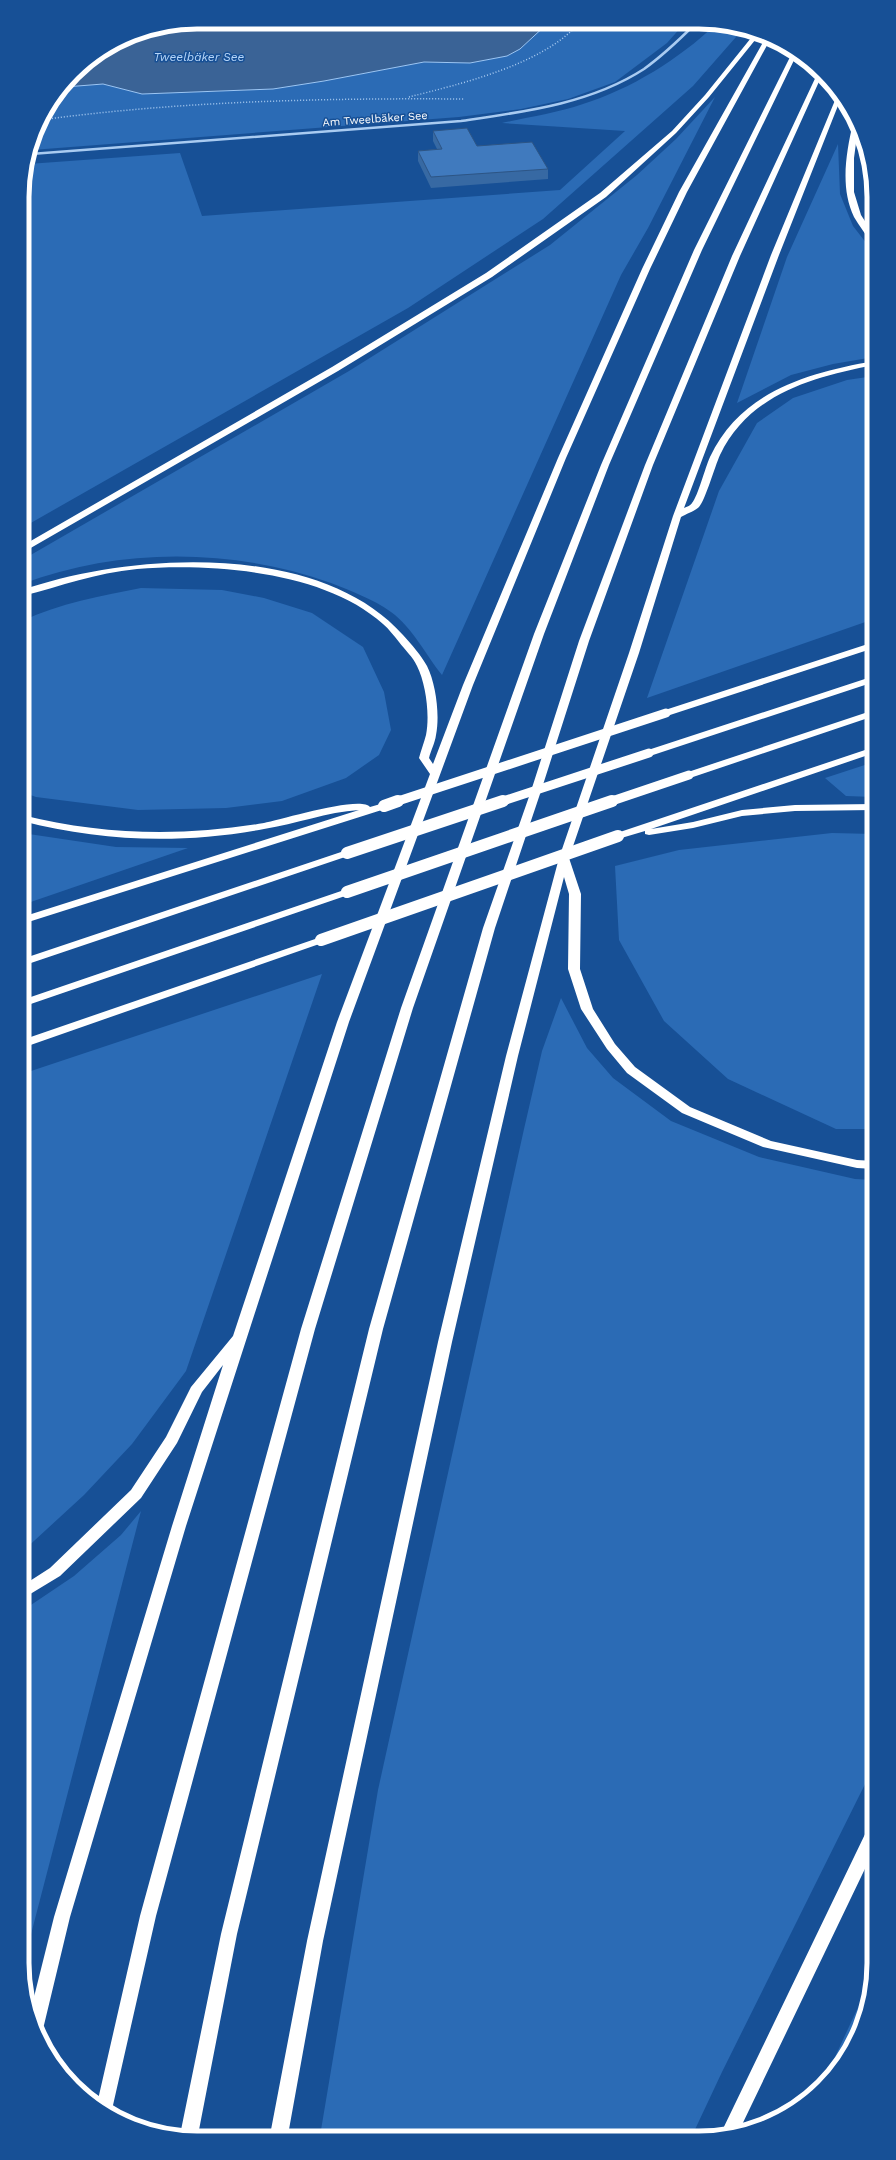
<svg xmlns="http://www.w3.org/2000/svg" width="896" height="2160" viewBox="0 0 896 2160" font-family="'Work Sans',sans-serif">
  <rect width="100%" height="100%" fill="#175096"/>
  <path fill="#2b6bb5" d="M 547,24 L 683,25 L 667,43 L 615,82 L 568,99 L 521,109 L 459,117 L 32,150 L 40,119 L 65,87 L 103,84 L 142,94 L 273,89 L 324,81 L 424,62 L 470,63 L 507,56 L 520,49 Z
    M 715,25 L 733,25 L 743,29 L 693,86 L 543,219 L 408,308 L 22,528 L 22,185 L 28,164 L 180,153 L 202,216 L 560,190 L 625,131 L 502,123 C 529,117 557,113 583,104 C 631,89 679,59 715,25 Z
    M 715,97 L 648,228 L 621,275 L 442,675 C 425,654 413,628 391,612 C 373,599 351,591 331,583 C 233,548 120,547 22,584 L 22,560 L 349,371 L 550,245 L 637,175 L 676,139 Z
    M 838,144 L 840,194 L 853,226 L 874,253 L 874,357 L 833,364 L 791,375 L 737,403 L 787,257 Z
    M 874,376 L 874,619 L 647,698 L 719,491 L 757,423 L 793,398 L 847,380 Z
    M 141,588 L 222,590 L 264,598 L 312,613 L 363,647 L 384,692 L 391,730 L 379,755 L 346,778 L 282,801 L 226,808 L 138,810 L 36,797 L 22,792 L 22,621 C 60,603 101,596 141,588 Z
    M 874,762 L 874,797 L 846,796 L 825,778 Z
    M 22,833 L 116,847 L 188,848 L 22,905 Z
    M 832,833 L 874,834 L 874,1129 L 836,1129 L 728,1079 L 664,1021 L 619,940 L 615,866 L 679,850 Z
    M 322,974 L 186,1371 L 132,1444 L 84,1495 L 22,1552 L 22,1074 Z
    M 561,998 L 587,1048 L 613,1078 L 671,1121 L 759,1157 L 855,1179 L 874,1180 L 874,1766 L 722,2072 L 691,2138 L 320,2136 L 378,1790 L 524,1129 L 542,1051 Z
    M 141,1511 L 29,1942 L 22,1964 L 22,1611 L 74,1576 L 121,1535 Z
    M 874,1973 C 870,2011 851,2062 821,2087 Z"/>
  <path fill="#3a6396" stroke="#9cc6f4" d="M 197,22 L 547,24 L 520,49 L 507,56 L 470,63 L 424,62 L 324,81 L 273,89 L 142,94 L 103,84 L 65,87 L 81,65 L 130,35 Z"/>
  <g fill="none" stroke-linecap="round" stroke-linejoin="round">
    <path stroke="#a9cbf1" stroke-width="1.5" stroke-dasharray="1 2" stroke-linecap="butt" d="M 409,97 C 460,84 542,65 578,24
      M 40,120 C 180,101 323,98 464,99"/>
    <path stroke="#a9cbf1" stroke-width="2.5" d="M 31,154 L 461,121 C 523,112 590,104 644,69 C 662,56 678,41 694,25"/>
    <path fill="#fff" fill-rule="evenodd" d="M 755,33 L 760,34 L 709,97 L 676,133 L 606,197 L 492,277 L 338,371 L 22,553 L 22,546 L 332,367 L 486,273 L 600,193 L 672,131 L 705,95 Z
      M 766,37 L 771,38 L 687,192 L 650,269 L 566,458 L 473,685 L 349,1022 L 186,1526 L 70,1917 L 44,2025 L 41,2030 L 38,2032 L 30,2013 L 54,1917 L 172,1526 L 223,1365 L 202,1392 L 177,1443 L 141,1498 L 60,1576 L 22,1599 L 22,1586 L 50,1568 L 131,1490 L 166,1437 L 191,1387 L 233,1336 L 337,1022 L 430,774 L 419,758 C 421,750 424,743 426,735 C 430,715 426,684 417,666 C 413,657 405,650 399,642 C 394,636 389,629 383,624 C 325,571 212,563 137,569 C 95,573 62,586 22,596 L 22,590 C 131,552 319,541 403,635 C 412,645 421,655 427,666 C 436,684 440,715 436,735 C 435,743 431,750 429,758 L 433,764 L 463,685 L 558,458 L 642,269 L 679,192 Z
      M 793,51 L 797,54 L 702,250 L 609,465 L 544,634 L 413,1008 L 315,1329 L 156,1916 L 111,2114 L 97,2104 L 140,1916 L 301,1329 L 401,1008 L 534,634 L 601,465 L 694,250 Z
      M 819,70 L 822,75 L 740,256 L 653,465 L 589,641 L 541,791 L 495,928 L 383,1329 L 237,1934 L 198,2135 L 180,2135 L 221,1934 L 369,1329 L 483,928 L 531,791 L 579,641 L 645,465 L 732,256 Z
      M 838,93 L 841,98 L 779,255 L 684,508 C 687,507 691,505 692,503 C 698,496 705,468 710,457 C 741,391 808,373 874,361 L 874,365 C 813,377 749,394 720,455 C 715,466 705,501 699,507 C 695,511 686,514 681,517 L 639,653 L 569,858 L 581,894 L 580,969 L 593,1009 L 615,1044 L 635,1067 L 690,1107 L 771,1141 L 857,1160 L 874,1161 L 874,1169 L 857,1168 L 763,1147 L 682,1113 L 627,1073 L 607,1049 L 581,1009 L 568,969 L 569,894 L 564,877 L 518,1056 L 452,1342 L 323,1941 L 288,2135 L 270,2135 L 307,1941 L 438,1342 L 506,1056 L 559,858 L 629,653 L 673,516 L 771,255 Z
      M 855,121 L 858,128 L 854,158 L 854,192 L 861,215 L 874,235 L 874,243 L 871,243 C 866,234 859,226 854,217 C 840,188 846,153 853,123 Z
      M 874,642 L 874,648 L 670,715 L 666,716 L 661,713 L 662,711 Z
      M 874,676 L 874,682 L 653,755 L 649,756 L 644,753 L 645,751 Z
      M 874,710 L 874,716 L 693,777 L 685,777 L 684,775 L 685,773 Z
      M 874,747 L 874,753 L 651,829 L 693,822 L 742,810 L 795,805 L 874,804 L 874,810 L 795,811 L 742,816 L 693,828 L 649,835 L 645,834 L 645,831 L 618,839 L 613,836 L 614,834 Z
      M 384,803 L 389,806 L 388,808 L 22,924 L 22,917 L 359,810 C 327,812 296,824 264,829 C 183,844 102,842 22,821 L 22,815 C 102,835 182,837 264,823 C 280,820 361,795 370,807 Z
      M 347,850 L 351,851 L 352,853 L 351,855 L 22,966 L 22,959 Z
      M 347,889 L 352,892 L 351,894 L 22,1007 L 22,1000 Z
      M 321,937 L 325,938 L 327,940 L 325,942 L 22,1048 L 22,1040 Z
      M 874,1826 L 874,1850 L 738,2133 L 720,2135 L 868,1828 Z"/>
    <path stroke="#fff" stroke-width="9" d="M 395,802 L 666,713
      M 500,802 L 649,753
      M 609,802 L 689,775"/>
    <path stroke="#fff" stroke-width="12" d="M 384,806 L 398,801
      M 347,853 L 503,801
      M 347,892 L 612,801
      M 321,940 L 618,836"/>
  </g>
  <path fill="#3769a3" d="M 433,131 L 548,169 L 548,179 L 431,188 L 418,161 L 418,151 L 437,149 L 433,141 Z"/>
  <path fill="#407abe" stroke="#2d5585" d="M 467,128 L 477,146 L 532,142 L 548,169 L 431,177 L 418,151 L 442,149 L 433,131 Z"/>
  <g text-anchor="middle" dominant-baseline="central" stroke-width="3" stroke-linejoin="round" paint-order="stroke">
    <g font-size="11" fill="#fff" stroke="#175096">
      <text transform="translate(375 119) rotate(-4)">Am Tweelbäker See</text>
    </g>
    <g font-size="12" font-style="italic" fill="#b6d5f8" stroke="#175096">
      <text x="199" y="57">Tweelbäker See</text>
    </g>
  </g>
  <path d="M0 0H896V2160H0ZM197 29H699A168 168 0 0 1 867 197V1963A168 168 0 0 1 699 2131H197A168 168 0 0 1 29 1963V197A168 168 0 0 1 197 29Z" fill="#175096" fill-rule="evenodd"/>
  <path fill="none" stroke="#fff" stroke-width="5" d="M197 29H699A168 168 0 0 1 867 197V1963A168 168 0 0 1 699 2131H197A168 168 0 0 1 29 1963V197A168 168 0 0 1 197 29Z"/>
</svg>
